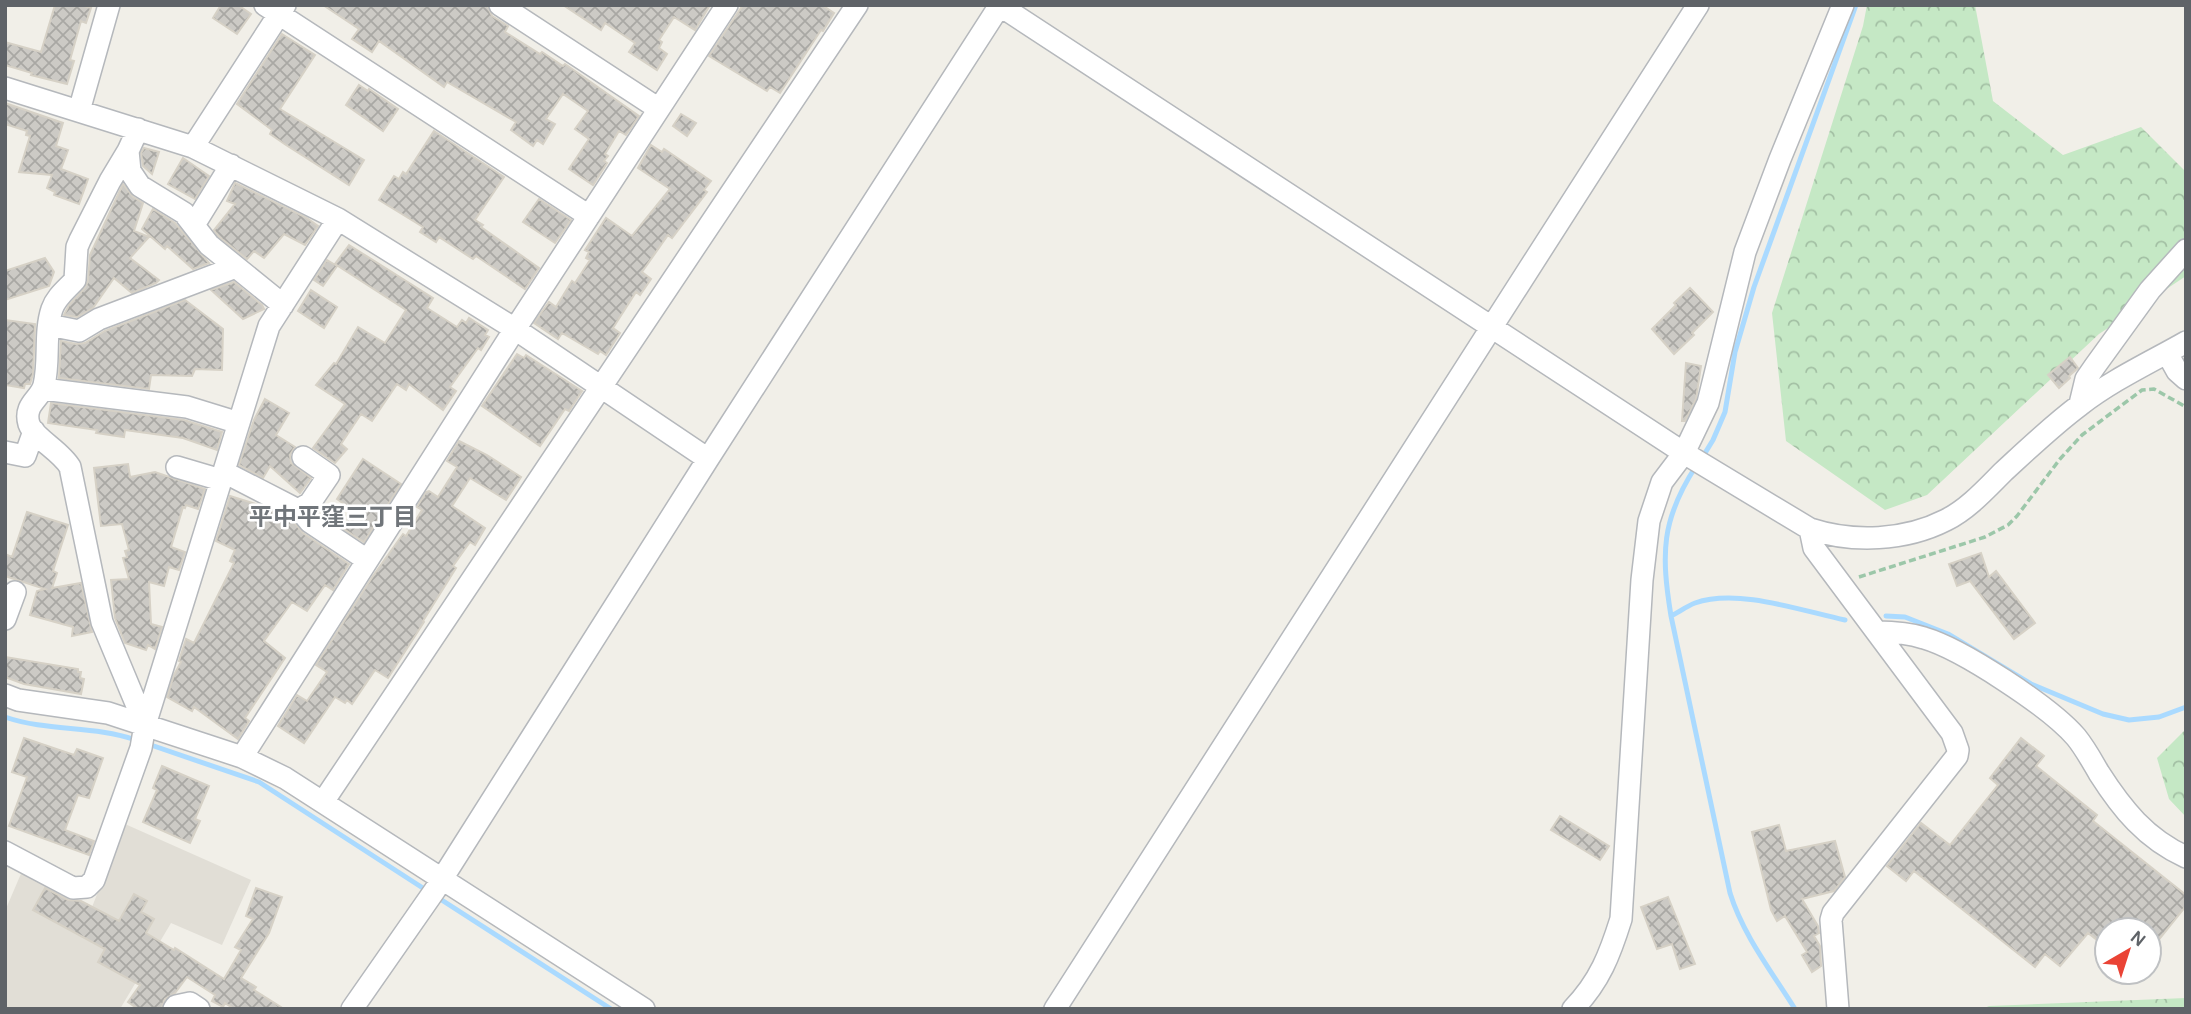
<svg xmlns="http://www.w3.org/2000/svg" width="2191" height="1014" viewBox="0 0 2191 1014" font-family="Karla,'Noto Sans JP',sans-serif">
  <defs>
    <pattern id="forest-crowns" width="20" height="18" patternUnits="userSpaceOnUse" patternTransform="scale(1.75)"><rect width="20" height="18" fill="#c5e8c5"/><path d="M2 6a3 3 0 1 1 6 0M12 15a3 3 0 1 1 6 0" fill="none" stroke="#a3c0a4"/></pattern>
    <pattern id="building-cross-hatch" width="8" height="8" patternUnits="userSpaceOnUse" patternTransform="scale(1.75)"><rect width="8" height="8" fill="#cccac5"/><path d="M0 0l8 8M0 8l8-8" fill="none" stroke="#a9a8a4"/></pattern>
  </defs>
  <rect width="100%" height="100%" fill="#f1efe8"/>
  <path fill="#e1ded6" d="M 125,824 L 251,880 L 222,945 L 171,923 L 120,1009 L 5,1009 L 5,911 L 23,869 L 92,907 Z"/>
  <path fill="url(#forest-crowns)" d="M 1867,5 L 1975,5 L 1993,101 L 2063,155 L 2141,127 L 2186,172 L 2186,276 L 2099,334 L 1927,495 L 1885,510 L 1786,441 L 1772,313 L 1863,26 Z
    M 2186,729 L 2186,817 L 2169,799 L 2157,758 Z
    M 2186,998 L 2186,1009 L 1982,1009 L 1989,1006 Z"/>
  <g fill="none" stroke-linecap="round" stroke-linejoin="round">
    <path stroke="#aadaff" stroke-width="5" d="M 1702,458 L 1713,440 L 1725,412 L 1735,352 L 1754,287 L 1856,5
      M 1671,616 C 1661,554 1661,520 1696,466
      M 1886,616 L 1905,617 L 1948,634 L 2031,684 L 2103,714 L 2129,720 L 2159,717 L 2186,707
      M 5,717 C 48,732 93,725 136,740
      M 148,744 L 259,782 L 429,892
      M 437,897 L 611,1009
      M 1795,1009 C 1772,972 1743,935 1730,893 L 1671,616 C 1679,612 1687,606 1695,603 C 1738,588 1802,611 1845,620"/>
  </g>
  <path fill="url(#building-cross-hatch)" stroke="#d6d1c6" stroke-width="2" d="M 55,5 L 81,5 L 91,8 L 86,23 L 81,21 L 70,60 L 74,61 L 67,84 L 31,75 L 32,73 L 5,65 L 5,42 L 41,52 Z
    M 221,5 L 238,5 L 251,14 L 237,34 L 213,18 Z
    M 323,5 L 487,5 L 492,16 L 508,26 L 505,32 L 540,54 L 542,52 L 563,66 L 565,64 L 639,116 L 626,135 L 619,131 L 605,154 L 608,156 L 604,161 L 607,163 L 593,185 L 569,169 L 589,139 L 575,129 L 588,111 L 563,94 L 546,119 L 555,124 L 543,144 L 537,140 L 533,146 L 511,130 L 516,122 L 447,82 L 444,87 L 379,41 L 372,52 L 352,39 L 359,29 Z
    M 563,5 L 710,5 L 695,30 L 674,17 L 659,40 L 662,42 L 659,48 L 667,54 L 657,70 L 629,52 L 635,43 L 605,23 L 601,30 Z
    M 743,5 L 822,5 L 834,13 L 823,31 L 821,30 L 780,93 L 770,87 L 767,91 L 709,56 Z
    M 282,34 L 315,55 L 280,109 L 364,160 L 349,185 L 286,145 L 270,134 L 272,130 L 237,104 Z
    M 359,85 L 368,91 L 369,89 L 398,109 L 383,131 L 346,105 Z
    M 5,103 L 63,123 L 56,146 L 68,150 L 61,169 L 88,179 L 79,204 L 54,195 L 55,192 L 47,188 L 52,175 L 19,172 L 30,136 L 26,135 L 27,131 L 5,124 Z
    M 681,114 L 696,123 L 687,136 L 673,126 Z
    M 434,131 L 504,177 L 475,220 L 483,225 L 481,227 L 539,268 L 525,289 L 476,256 L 473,259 L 439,237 L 436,242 L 420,232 L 423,227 L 379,200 L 394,176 L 399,179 L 403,172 L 406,174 Z
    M 651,145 L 662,152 L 664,149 L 711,181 L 704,190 L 707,192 L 672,238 L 668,235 L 642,272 L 651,279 L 640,295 L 636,292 L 613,328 L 620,333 L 606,355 L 600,351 L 598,354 L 562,333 L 558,339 L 534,323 L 549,302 L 556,307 L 572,281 L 575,283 L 590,260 L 586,258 L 589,252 L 585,250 L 606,218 L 632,236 L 670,189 L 638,168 Z
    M 144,148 L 159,152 L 152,174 L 143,166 L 141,153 Z
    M 183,158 L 209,176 L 195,199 L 168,184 Z
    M 235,183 L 307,218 L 318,226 L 305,245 L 284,234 L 264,258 L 254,251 L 247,259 L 218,236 L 214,230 L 235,204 L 227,201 Z
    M 123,184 L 133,197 L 143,203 L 134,231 L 149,237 L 130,258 L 159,280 L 156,283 L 132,293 L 114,278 L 93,308 L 77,317 L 64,315 L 69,305 L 85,288 L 88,281 L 90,255 Z
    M 539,199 L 571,220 L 555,243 L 523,222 Z
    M 153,209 L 175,223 L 209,263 L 193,269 L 167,246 L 165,249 L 142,229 Z
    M 349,245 L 433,298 L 427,308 L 457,327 L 462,320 L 466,323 L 469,318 L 488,330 L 485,335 L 489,337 L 481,350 L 478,348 L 450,387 L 456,391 L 443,410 L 409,384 L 406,390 L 397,384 L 372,421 L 361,414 L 341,444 L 347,449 L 335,463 L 313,448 L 345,404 L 316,385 L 334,363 L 336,364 L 358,327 L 385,343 L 406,310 L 335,264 Z
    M 45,258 L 54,272 L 49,286 L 5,300 L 5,271 Z
    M 327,260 L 337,266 L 323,286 L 314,280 Z
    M 234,282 L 262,305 L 264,309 L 243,319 L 211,290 Z
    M 1690,288 L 1713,312 L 1692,333 L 1694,335 L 1674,354 L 1652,329 L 1676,305 L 1674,303 Z
    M 311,290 L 337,307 L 324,328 L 298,311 Z
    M 185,300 L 223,329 L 222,370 L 195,369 L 192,376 L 151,375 L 149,389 L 59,378 L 61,341 L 76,344 L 85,343 L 105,331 Z
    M 5,320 L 35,324 L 33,374 L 30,384 L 25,384 L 24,388 L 5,385 Z
    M 517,354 L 524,358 L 526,355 L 582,391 L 569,411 L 565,409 L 540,446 L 482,406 Z
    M 2070,357 L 2078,368 L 2069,376 L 2070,378 L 2059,388 L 2048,375 Z
    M 1686,363 L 1701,366 L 1696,399 L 1685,421 L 1682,421 Z
    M 265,399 L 289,413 L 276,435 L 295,447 L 290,455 L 291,463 L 311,478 L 300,493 L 270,466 L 263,478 L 239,465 L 254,420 Z
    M 51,403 L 184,420 L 222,432 L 217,450 L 183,438 L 125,430 L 124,437 L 96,433 L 97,430 L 48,423 Z
    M 459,441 L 487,455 L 521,477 L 506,500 L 470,478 L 452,506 L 485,528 L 475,545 L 470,542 L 453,566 L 456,568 L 423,621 L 424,622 L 388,678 L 375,670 L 352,704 L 347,700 L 345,703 L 335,697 L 304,743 L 278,726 L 297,695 L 307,701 L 327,672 L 316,665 L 373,576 L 403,534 L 406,536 L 422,510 L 417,507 L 426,492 L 429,491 L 438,497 L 457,467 L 447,461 Z
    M 363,459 L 401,484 L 364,542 L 342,528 L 354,511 L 337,499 Z
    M 128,464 L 130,477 L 155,472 L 205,489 L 198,509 L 186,505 L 185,508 L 183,507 L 171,547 L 185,552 L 179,570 L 169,567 L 164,586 L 149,582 L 151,624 L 162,627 L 155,649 L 148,645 L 146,650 L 125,643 L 115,618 L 111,580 L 129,579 L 123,558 L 127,557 L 125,551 L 129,550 L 122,524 L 101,526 L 94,468 Z
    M 230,496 L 259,505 L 294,522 L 303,533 L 349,564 L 333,590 L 325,585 L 307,611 L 292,602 L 264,641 L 285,658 L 245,718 L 249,721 L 238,739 L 194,707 L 192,711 L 167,697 L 174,675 L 181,662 L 179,661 L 186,639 L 194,643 L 234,563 L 230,561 L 235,550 L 216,541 Z
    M 27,512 L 68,525 L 53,571 L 57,573 L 52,588 L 81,583 L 92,632 L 72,636 L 73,627 L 30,615 L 37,591 L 45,589 L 5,576 L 5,554 L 12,557 Z
    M 1981,553 L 1989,577 L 1996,571 L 2035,623 L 2014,639 L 1970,581 L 1957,586 L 1949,564 Z
    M 5,657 L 78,669 L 78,672 L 81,672 L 80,678 L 84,679 L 81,694 L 24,684 L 5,677 Z
    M 24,738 L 74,755 L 77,749 L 103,758 L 89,798 L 78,795 L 65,830 L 94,841 L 89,855 L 9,826 L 27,777 L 12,772 Z
    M 2021,738 L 2044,756 L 2036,766 L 2097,815 L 2093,821 L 2186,895 L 2186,906 L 2149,952 L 2149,930 L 2107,930 L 2107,948 L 2088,933 L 2060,966 L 2045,954 L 2035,967 L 1914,871 L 1906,881 L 1887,866 L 1921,823 L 1950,845 L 1998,785 L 1990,778 Z
    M 162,766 L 209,786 L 195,819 L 200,821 L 190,843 L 143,822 L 157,790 L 153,788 Z
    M 1560,816 L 1609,846 L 1600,860 L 1551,830 Z
    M 1779,825 L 1786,851 L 1835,841 L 1845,877 L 1834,891 L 1802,899 L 1818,926 L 1819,933 L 1814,936 L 1820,946 L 1821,966 L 1812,972 L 1802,955 L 1807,952 L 1785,916 L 1777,921 L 1771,910 L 1752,832 Z
    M 45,888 L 68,900 L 81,901 L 119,921 L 134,894 L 147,901 L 141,912 L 154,919 L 146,933 L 174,950 L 175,948 L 224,979 L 241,950 L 235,947 L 253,919 L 246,916 L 256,888 L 282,897 L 269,933 L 241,978 L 256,987 L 254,990 L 284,1009 L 234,1009 L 225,1003 L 223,1007 L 212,1001 L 215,995 L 187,977 L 175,993 L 165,999 L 161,1009 L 138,1009 L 128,1002 L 140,985 L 98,962 L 105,949 L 33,910 Z
    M 1668,897 L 1695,964 L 1680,969 L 1672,944 L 1657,949 L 1641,907 Z"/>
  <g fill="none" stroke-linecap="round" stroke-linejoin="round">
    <g stroke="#b5b8bc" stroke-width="24">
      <path id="minor" d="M 265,5 L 589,216
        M 500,5 L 659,109
        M 999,5 L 1684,453 L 1810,529 C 1853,543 1905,541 1946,520 C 1968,509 1986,489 2003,472 C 2028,449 2053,425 2080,405 C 2112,380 2151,362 2186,342
        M 5,88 L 193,147 L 338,219 L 515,329 L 708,459
        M 79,111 L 109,5
        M 138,129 L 128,151 L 110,181 L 80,240 L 77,247 L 75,280 C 67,289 56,297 52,309 C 44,333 50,361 44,385 C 41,399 23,404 29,424 C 34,438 61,451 70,467 L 102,622 L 145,725
        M 193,147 L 285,5
        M 128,151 L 130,171 L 140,186 L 184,213 L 209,245 L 283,305
        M 194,225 L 231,165
        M 49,325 L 79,331 L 99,319 L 236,267
        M 2167,353 L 2177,371 L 2186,379
        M 43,389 L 187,407 L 239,423
        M 2080,404 L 2086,379 L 2095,366 L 2150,290 L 2186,250
        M 5,452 L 25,456 L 34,431
        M 177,467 L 221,480
        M 224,472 L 298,510 L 310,503 L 329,475 L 303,457
        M 304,508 L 305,516 L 310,522 L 367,560
        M 1810,529 L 1814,548 L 1952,733 L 1958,750 L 1957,756 L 1833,913 L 1831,920 L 1838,1009
        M 5,619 L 15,592
        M 1877,632 C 1893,632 1909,633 1924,638 C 1962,649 2050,707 2076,737 C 2085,748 2092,761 2099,773 C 2122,809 2146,839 2186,857
        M 5,695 L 18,700 L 108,713 L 242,757 L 285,778 L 644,1009
        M 242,757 L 515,329 L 727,5
        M 323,802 L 857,5
        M 5,852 L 73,888 L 87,887 L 94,880 L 141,748 L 145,725 L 269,326 L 338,219
        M 174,1009 L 176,1006 L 190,1003 L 199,1009
        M 352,1009 L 435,890 L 708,459 L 1000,5
        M 1055,1009 L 1698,5
        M 1573,1009 C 1600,981 1610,954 1621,919 L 1642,580 L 1649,521 L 1662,482 L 1684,453 L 1708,403 L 1745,252 L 1780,159 L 1843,5"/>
    </g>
    <path stroke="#9cc7a9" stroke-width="3.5" stroke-dasharray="7 3.5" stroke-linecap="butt" d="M 1859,577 L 1985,537 L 2008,525 L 2017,516 L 2060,459 L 2082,435 L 2142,390 L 2154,389 L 2186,407"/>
    <use href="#minor" stroke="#fff" stroke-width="21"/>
  </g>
  <g text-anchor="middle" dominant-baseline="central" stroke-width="5" stroke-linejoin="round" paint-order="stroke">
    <g font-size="24" font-weight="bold" fill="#70757a" stroke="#fff">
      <text x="333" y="517">平中平窪三丁目</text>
    </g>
  </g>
  <rect width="2191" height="1014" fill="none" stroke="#5f6368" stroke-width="14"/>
  <g transform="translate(2128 951) rotate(39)"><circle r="33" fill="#ffffff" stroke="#bfc1c3" stroke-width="2"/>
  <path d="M0-5L12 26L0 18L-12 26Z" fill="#ea4335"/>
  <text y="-10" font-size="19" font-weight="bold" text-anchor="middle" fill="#5f6368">N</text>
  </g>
</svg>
